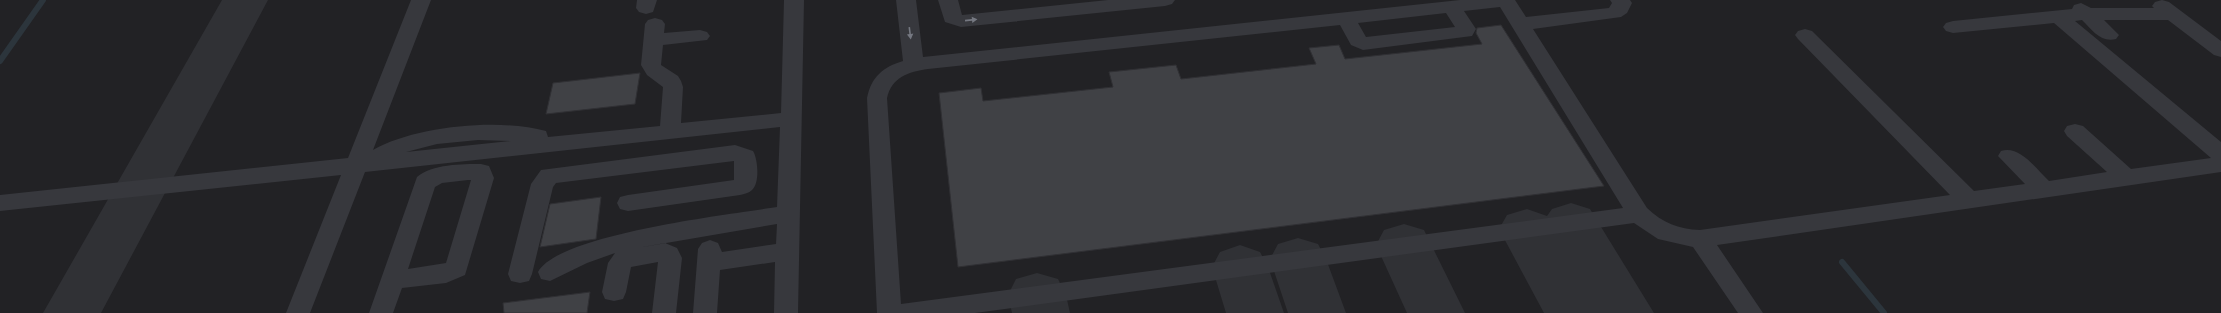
<svg xmlns="http://www.w3.org/2000/svg" width="2221" height="313" viewBox="0 0 2221 313" font-family="'DejaVu Sans',sans-serif">
  <rect width="100%" height="100%" fill="#161618"/>
  <path fill="#222225" d="M 0,0 L 2221,0 L 2221,313 L 0,313 Z"/>
  <g fill="none" stroke-linecap="round" stroke-linejoin="round">
    <path stroke="#2c353c" stroke-width="6" d="M 0,61 L 43,0
      M 1842,262 L 1884,313"/>
    <path fill="#303135" fill-rule="evenodd" d="M 222,0 L 268,0 L 101,313 L 43,313 Z
      M 1571,203 L 1590,209 L 1654,313 L 1544,313 L 1499,229 L 1507,215 L 1527,209 L 1547,216 L 1552,209 Z
      M 1404,224 L 1424,230 L 1465,313 L 1407,313 L 1376,245 L 1384,230 Z
      M 1298,238 L 1318,244 L 1326,259 L 1346,313 L 1288,313 L 1270,259 L 1278,244 Z
      M 1240,245 L 1260,252 L 1268,267 L 1284,313 L 1226,313 L 1212,267 L 1220,252 Z
      M 1037,273 L 1058,279 L 1066,295 L 1070,313 L 1012,313 L 1008,295 L 1016,279 Z"/>
  </g>
  <path fill="#404145" stroke="#303034" d="M 1501,25 L 1604,186 L 958,267 L 939,93 L 981,88 L 983,101 L 1113,87 L 1109,72 L 1176,65 L 1181,79 L 1316,64 L 1309,48 L 1339,45 L 1345,59 L 1482,44 L 1476,33 L 1477,28 Z
    M 640,73 L 635,104 L 546,114 L 553,83 Z
    M 601,197 L 596,239 L 540,247 L 550,204 Z
    M 590,292 L 587,313 L 504,313 L 503,303 Z"/>
  <g fill="none" stroke-linecap="round" stroke-linejoin="round">
    <path fill="#37383d" fill-rule="evenodd" d="M 411,0 L 431,0 L 373,150 C 415,126 499,118 546,131 L 548,137 L 660,126 L 663,87 L 647,75 L 641,65 L 645,24 L 648,20 L 655,18 L 662,20 L 665,24 L 664,33 L 700,30 L 707,32 L 710,36 L 707,40 L 663,45 L 661,65 L 678,76 L 681,81 L 683,87 L 681,123 L 781,113 L 784,0 L 804,0 L 798,313 L 774,313 L 775,262 L 720,270 L 717,313 L 693,313 L 698,249 L 702,243 L 710,240 L 718,243 L 722,252 L 776,244 L 777,224 L 637,248 L 665,243 L 677,248 L 682,258 L 676,313 L 652,313 L 658,262 L 631,267 L 626,292 L 623,299 L 614,301 L 605,299 L 602,292 L 608,263 L 615,253 L 587,263 L 550,281 L 541,279 L 538,272 C 558,234 733,214 777,207 L 780,127 L 365,172 L 310,313 L 286,313 L 341,175 L 0,211 L 0,195 L 348,158 ZM 478,140 L 511,141 L 406,152 L 437,144 Z
      M 637,0 L 657,0 L 653,12 L 646,14 L 639,12 L 636,8 Z
      M 896,0 L 916,0 L 923,57 L 1460,0 L 1515,0 L 1526,17 L 1609,8 L 1612,3 L 1610,0 L 1630,0 L 1632,3 L 1627,13 L 1621,17 L 1533,29 L 1647,208 C 1663,223 1678,229 1700,230 L 1950,195 L 1798,39 L 1795,35 L 1798,31 L 1805,29 L 1812,31 L 1974,191 L 2025,184 L 1998,156 L 2001,151 C 2020,145 2036,169 2049,181 L 2107,172 L 2067,136 L 2064,131 L 2067,126 L 2075,124 L 2083,126 L 2131,169 L 2211,158 L 2054,23 L 1953,33 L 1946,31 L 1943,27 L 1946,23 L 1953,21 L 2072,9 L 2074,5 L 2081,3 L 2091,8 L 2154,8 L 2152,6 L 2155,2 L 2162,0 L 2169,2 L 2221,41 L 2221,57 L 2214,55 L 2168,20 L 2104,20 L 2119,35 L 2116,39 C 2101,43 2092,30 2082,20 L 2075,21 L 2221,142 L 2221,172 L 1717,245 L 1763,313 L 1738,313 L 1693,247 L 1658,239 L 1634,223 L 975,313 L 877,313 L 867,98 C 871,77 883,67 903,61 ZM 1500,7 L 1623,208 L 901,304 L 887,98 C 892,77 908,72 928,69 L 1340,25 L 1351,45 L 1363,50 L 1472,36 L 1476,29 L 1464,11 ZM 1446,13 L 1455,27 L 1366,37 L 1358,23 Z
      M 938,0 L 958,0 L 962,15 L 1108,0 L 1175,0 L 1172,4 L 1165,6 L 961,27 L 945,22 Z
      M 735,145 L 753,151 C 758,159 760,183 752,190 C 749,193 744,194 740,195 L 628,211 L 620,209 L 617,203 L 620,197 L 628,195 L 734,180 L 734,161 L 556,183 L 553,187 L 532,274 L 529,281 L 520,283 L 511,281 L 508,274 L 531,184 L 541,170 Z
      M 481,164 L 489,166 L 494,178 L 465,275 L 446,283 L 402,288 L 393,313 L 369,313 L 417,177 C 432,164 462,164 481,164 ZM 468,180 L 471,180 L 446,263 L 408,269 L 435,187 L 442,183 Z"/>
  </g>
  <defs><path id="oneway-solid" d="M-6-.8H1V-3.2L6.5 0L1 3.2V.8H-6Z"/></defs>
  <g fill="#757881">
    <use href="#oneway-solid" transform="translate(971 20) rotate(-6)"/>
    <use href="#oneway-solid" transform="translate(910 33) rotate(83)"/>
  </g>
</svg>
